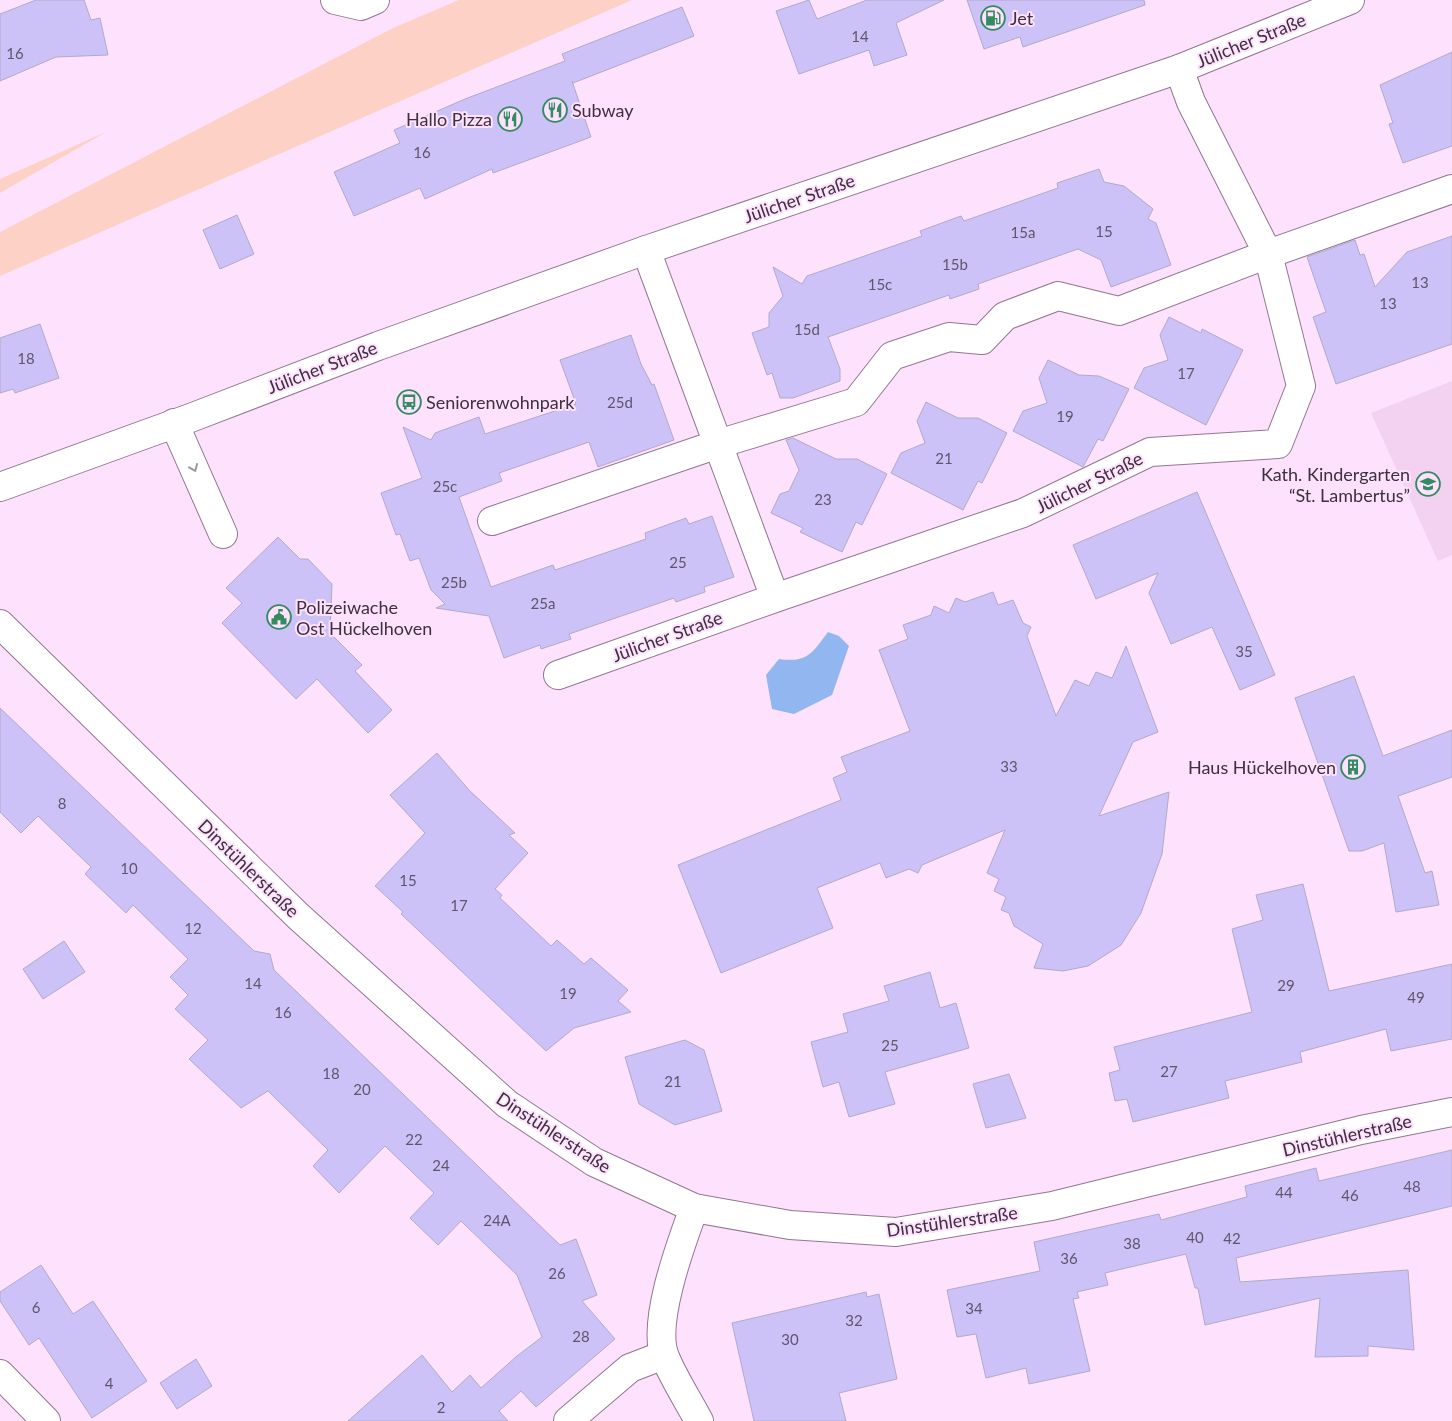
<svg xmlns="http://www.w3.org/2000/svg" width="1452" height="1421" viewBox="0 0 1452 1421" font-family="Lato,sans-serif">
  <rect width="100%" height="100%" fill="#fee1fd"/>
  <path fill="#f3d1f1" d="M 1452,381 L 1452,555 L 1438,561 L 1371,413 Z"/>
  <path fill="#fdd1c6" d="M 459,0 L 632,0 L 0,276 L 0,232 L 393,28 Z
    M 106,132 L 0,193 L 0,179 Z"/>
  <path fill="#92b6f0" d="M 828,632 L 839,636 L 849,646 L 832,695 L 794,714 L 772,709 L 766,675 L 779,659 C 808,663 812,653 828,632 Z"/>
  <path fill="#ccc2f7" stroke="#b0aacb" d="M 36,0 L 84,0 L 91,20 L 100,18 L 108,55 L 56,57 L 0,81 L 0,14 Z
    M 809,0 L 817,19 L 867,0 L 944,0 L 896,23 L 907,55 L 874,66 L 869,50 L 799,74 L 776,11 Z
    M 967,0 L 1144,0 L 1145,5 L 1023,47 L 1020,37 L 984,49 Z
    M 682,7 L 694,36 L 573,83 L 572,81 L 591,137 L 493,173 L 492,169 L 425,199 L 420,188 L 354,216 L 334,172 L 400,143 L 394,130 L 465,99 L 565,61 L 562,54 Z
    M 1452,52 L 1452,146 L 1403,163 L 1389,124 L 1393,123 L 1380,85 Z
    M 1099,169 L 1104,182 L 1124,186 L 1153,209 L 1148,219 L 1156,223 L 1171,265 L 1111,287 L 1101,260 L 1078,249 L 978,284 L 979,289 L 950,299 L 949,295 L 828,337 L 840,369 L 840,381 L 793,398 L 780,398 L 772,373 L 767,375 L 752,333 L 769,327 L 769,313 L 783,296 L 773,267 L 802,284 L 807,276 L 922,236 L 920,231 L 961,216 L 964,221 L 1058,188 L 1057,183 Z
    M 237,215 L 254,254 L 220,269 L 203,230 Z
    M 1452,236 L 1452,344 L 1336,384 L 1313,317 L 1326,312 L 1307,257 L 1355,240 L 1360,255 L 1364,254 L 1375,287 L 1407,252 Z
    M 1169,317 L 1201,333 L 1202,329 L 1243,350 L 1206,425 L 1134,388 L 1144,368 L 1168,360 L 1160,335 Z
    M 40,324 L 59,378 L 15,393 L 13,389 L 0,393 L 0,338 Z
    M 631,335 L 641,364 L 652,385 L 654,384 L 674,440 L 598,467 L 589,442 L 499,473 L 502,481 L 459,497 L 491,587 L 553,565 L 555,570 L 646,539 L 645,533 L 686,518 L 689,524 L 712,516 L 734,577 L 704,587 L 705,592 L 676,602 L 674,598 L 569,634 L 571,639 L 541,649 L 540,645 L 504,658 L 489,616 L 436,608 L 445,604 L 431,590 L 419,558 L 410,561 L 400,534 L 396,535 L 381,493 L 422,478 L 403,427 L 431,440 L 435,433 L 479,417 L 485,434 L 576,404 L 560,360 Z
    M 1048,360 L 1079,375 L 1099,376 L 1129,389 L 1103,441 L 1098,439 L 1083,467 L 1013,431 L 1023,411 L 1047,403 L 1039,378 Z
    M 926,402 L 958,418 L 978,418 L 1007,433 L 982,483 L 978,481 L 963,510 L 891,473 L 901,453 L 925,443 L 917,421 Z
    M 793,438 L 836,459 L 857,459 L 887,474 L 862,525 L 856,522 L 842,552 L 800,532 L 803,528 L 771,513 L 780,494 L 789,491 L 799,470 L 786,440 Z
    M 1197,492 L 1275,675 L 1240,690 L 1212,627 L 1171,644 L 1149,593 L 1158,573 L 1096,599 L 1073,545 Z
    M 278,537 L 300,559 L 308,559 L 332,584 L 330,633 L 362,665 L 355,671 L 392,710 L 368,733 L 317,679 L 296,699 L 222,623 L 242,603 L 226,588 Z
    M 993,592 L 998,605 L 1013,600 L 1023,623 L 1031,627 L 1027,636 L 1056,716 L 1075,680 L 1089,686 L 1096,672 L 1112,678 L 1126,646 L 1158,732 L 1133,742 L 1099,816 L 1169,792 L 1162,854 L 1141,913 L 1121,945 L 1088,966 L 1063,971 L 1034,968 L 1043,944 L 1014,926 L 1009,913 L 1001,910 L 1006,897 L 994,891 L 999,879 L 987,873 L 1005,830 L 922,865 L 918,873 L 909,869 L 886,878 L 880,863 L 817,888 L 833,928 L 721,973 L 678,865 L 841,800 L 833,778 L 847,772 L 841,757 L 910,731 L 879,650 L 908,639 L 903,625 L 931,615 L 934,606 L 949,613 L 956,598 L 965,602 Z
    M 1354,676 L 1383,756 L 1452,730 L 1452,777 L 1398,796 L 1425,873 L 1432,871 L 1439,905 L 1396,912 L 1384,843 L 1362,851 L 1349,851 L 1295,698 Z
    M 0,708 L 254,951 L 270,954 L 274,970 L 560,1245 L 576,1239 L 597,1295 L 582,1301 L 615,1339 L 536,1407 L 521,1391 L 499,1411 L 508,1421 L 348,1421 L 422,1355 L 452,1392 L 470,1375 L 481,1388 L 517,1356 L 542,1337 L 517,1275 L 461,1221 L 438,1245 L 410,1218 L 434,1193 L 385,1146 L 339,1193 L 313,1166 L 328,1150 L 268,1091 L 241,1108 L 189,1059 L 208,1040 L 175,1009 L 188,995 L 170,977 L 188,959 L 133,905 L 126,913 L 85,874 L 91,867 L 38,816 L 21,833 L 0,812 Z
    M 437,753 L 469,790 L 515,833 L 509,835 L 528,853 L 495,889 L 502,895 L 500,898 L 551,946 L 557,940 L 584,964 L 591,958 L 628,990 L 618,1001 L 631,1012 L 574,1028 L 546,1051 L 401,914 L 403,912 L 375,886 L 425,833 L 390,795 Z
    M 1303,884 L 1329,991 L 1452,964 L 1452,1039 L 1391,1051 L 1386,1029 L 1300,1052 L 1302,1062 L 1225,1081 L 1229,1098 L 1133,1122 L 1127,1099 L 1115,1101 L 1109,1073 L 1120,1070 L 1114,1047 L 1252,1012 L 1232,929 L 1263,920 L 1256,895 Z
    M 64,941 L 85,972 L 43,999 L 23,969 Z
    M 930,972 L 940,1008 L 956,1003 L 969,1048 L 885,1072 L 895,1104 L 849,1117 L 839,1082 L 823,1087 L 811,1042 L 848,1032 L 843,1014 L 889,1001 L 884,986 Z
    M 685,1040 L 704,1050 L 722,1111 L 675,1125 L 639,1104 L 625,1057 Z
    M 1009,1074 L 1026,1118 L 986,1128 L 973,1084 Z
    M 1452,1150 L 1452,1206 L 1236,1258 L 1240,1282 L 1408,1270 L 1414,1350 L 1368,1346 L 1368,1356 L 1315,1357 L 1320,1298 L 1205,1325 L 1198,1288 L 1195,1288 L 1186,1254 L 1105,1273 L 1108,1285 L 1077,1292 L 1079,1298 L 1073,1299 L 1090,1371 L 1029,1384 L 1026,1368 L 986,1378 L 976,1334 L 957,1337 L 947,1290 L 1040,1271 L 1034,1242 L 1159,1214 L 1161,1220 L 1247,1197 L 1245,1186 L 1316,1168 L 1319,1181 Z
    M 41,1265 L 73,1314 L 93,1301 L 147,1381 L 92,1418 L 39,1338 L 29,1345 L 0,1301 L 0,1292 Z
    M 866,1292 L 867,1297 L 879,1294 L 897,1379 L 839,1393 L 846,1421 L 754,1421 L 732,1323 Z
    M 196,1359 L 212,1386 L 177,1409 L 160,1383 Z"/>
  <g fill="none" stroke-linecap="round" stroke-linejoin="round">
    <g stroke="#917790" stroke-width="30">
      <path id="minor" d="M 335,0 L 361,6 L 375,0
        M 646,250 L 775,598 L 1023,513 L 1150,452 L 1278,444 L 1301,386 L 1268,254 L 1191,102 L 1179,69
        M 174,423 L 223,534
        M 492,521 L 718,444 L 856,402 L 892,356 L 949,337 L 982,340 L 1005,316 L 1058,296 L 1119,311 L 1268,254 L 1452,189
        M 558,675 L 775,598
        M 694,1208 C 682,1241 651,1323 665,1357 C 674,1379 688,1400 699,1421
        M 0,1374 L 46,1421
        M 568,1421 L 630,1368 L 664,1355"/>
    </g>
    <g stroke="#917790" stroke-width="30">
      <path id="major" d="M 0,487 L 193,417 L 378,346 L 646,250 L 1179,69 L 1350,0
        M 0,624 L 298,916 L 507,1104 L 594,1162 L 694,1208 L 790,1225 L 896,1232 L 1052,1206 L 1361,1130 L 1452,1112"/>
    </g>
    <use href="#minor" stroke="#fff" stroke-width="28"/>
    <use href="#major" stroke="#fff" stroke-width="28"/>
  </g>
  <defs><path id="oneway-chevron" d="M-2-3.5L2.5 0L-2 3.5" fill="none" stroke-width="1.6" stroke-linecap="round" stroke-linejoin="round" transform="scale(1.25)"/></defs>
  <use stroke="#9e989e" href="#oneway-chevron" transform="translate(194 468) rotate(67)"/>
  <defs>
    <g id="fuel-ring" transform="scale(1.25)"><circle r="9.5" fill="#fee1fd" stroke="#338b5f" stroke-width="1.5"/><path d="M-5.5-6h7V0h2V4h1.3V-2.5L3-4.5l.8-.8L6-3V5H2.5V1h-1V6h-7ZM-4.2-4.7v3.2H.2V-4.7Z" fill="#338b5f"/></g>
    <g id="restaurant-ring" transform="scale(1.25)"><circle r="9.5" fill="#fee1fd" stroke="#338b5f" stroke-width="1.5"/><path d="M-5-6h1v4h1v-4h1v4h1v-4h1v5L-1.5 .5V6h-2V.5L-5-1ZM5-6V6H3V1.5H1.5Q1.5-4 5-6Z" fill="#338b5f"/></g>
    <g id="bus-ring" transform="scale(1.25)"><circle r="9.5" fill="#fee1fd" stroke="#338b5f" stroke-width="1.5"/><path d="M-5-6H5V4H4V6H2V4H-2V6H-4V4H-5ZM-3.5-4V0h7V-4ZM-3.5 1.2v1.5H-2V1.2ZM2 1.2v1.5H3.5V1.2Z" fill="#338b5f"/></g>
    <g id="school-ring" transform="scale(1.25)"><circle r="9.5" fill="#fee1fd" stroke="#338b5f" stroke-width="1.5"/><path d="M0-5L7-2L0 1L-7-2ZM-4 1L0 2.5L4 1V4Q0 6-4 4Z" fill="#338b5f"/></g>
    <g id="civic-ring" transform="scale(1.25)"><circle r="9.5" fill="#fee1fd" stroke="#338b5f" stroke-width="1.5"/><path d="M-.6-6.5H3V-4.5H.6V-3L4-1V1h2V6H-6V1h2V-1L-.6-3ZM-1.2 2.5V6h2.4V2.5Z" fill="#338b5f"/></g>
    <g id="building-ring" transform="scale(1.25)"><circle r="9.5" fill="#fee1fd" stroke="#338b5f" stroke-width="1.5"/><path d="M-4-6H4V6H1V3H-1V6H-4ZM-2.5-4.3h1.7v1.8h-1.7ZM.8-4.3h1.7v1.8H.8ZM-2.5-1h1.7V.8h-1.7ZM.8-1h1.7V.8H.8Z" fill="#338b5f"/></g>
  </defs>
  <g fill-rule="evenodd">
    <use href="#fuel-ring" x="993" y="18"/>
    <use href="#restaurant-ring" x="555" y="110"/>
    <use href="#restaurant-ring" x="510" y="119"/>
    <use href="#bus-ring" x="409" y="402"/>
    <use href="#school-ring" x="1428" y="484"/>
    <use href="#civic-ring" x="279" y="617"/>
    <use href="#building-ring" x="1353" y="767"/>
  </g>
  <g text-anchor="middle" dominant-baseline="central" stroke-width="4" stroke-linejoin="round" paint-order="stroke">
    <g font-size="15" fill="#60556b">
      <text x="860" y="36">14</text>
      <text x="15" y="53">16</text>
      <text x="422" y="152">16</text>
      <text x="1104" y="231">15</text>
      <text x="1023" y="232">15a</text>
      <text x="955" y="264">15b</text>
      <text x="1420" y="282">13</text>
      <text x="880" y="284">15c</text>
      <text x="1388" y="303">13</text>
      <text x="807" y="329">15d</text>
      <text x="26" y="358">18</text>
      <text x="1186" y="373">17</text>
      <text x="620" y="402">25d</text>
      <text x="1065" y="416">19</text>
      <text x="944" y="458">21</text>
      <text x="445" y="486">25c</text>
      <text x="823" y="499">23</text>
      <text x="678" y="562">25</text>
      <text x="454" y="582">25b</text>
      <text x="543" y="603">25a</text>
      <text x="1244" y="651">35</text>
      <text x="1009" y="766">33</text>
      <text x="62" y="803">8</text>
      <text x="129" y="868">10</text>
      <text x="408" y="880">15</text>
      <text x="459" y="905">17</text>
      <text x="193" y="928">12</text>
      <text x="253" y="983">14</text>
      <text x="1286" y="985">29</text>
      <text x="568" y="993">19</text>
      <text x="1416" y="997">49</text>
      <text x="283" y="1012">16</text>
      <text x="890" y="1045">25</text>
      <text x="1169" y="1071">27</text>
      <text x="331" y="1073">18</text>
      <text x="673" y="1081">21</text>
      <text x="362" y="1089">20</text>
      <text x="414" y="1139">22</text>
      <text x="441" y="1165">24</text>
      <text x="1412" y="1186">48</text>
      <text x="1284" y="1192">44</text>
      <text x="1350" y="1195">46</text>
      <text x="497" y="1220">24A</text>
      <text x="1195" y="1237">40</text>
      <text x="1232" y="1238">42</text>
      <text x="1132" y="1243">38</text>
      <text x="1069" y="1258">36</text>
      <text x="557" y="1273">26</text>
      <text x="36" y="1307">6</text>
      <text x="974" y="1308">34</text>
      <text x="854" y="1320">32</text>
      <text x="581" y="1336">28</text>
      <text x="790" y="1339">30</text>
      <text x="109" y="1383">4</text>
      <text x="441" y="1407">2</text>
    </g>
    <g font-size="18" fill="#3c313c" stroke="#fee1fd" text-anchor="start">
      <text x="1010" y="18">Jet</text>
      <text x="572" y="110">Subway</text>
      <text x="492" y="119" text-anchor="end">Hallo Pizza</text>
      <text x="426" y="402">Seniorenwohnpark</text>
      <text x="1410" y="474" text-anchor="end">Kath. Kindergarten<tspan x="1410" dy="21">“St. Lambertus”</tspan></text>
      <text x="296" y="607">Polizeiwache<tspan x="296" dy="21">Ost Hückelhoven</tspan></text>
      <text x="1336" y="767" text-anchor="end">Haus Hückelhoven</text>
    </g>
    <g font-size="18" fill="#3c313c" stroke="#fee1fd">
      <text transform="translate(1251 40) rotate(-22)">Jülicher Straße</text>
      <text transform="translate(799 198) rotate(-19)">Jülicher Straße</text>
      <text transform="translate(322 367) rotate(-21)">Jülicher Straße</text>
      <text transform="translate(1089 482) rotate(-26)">Jülicher Straße</text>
      <text transform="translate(667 636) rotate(-20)">Jülicher Straße</text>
      <text transform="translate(249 868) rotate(44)">Dinstühlerstraße</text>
      <text transform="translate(554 1132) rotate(33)">Dinstühlerstraße</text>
      <text transform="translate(1347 1135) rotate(-13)">Dinstühlerstraße</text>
      <text transform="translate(952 1221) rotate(-8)">Dinstühlerstraße</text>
    </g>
  </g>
</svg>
